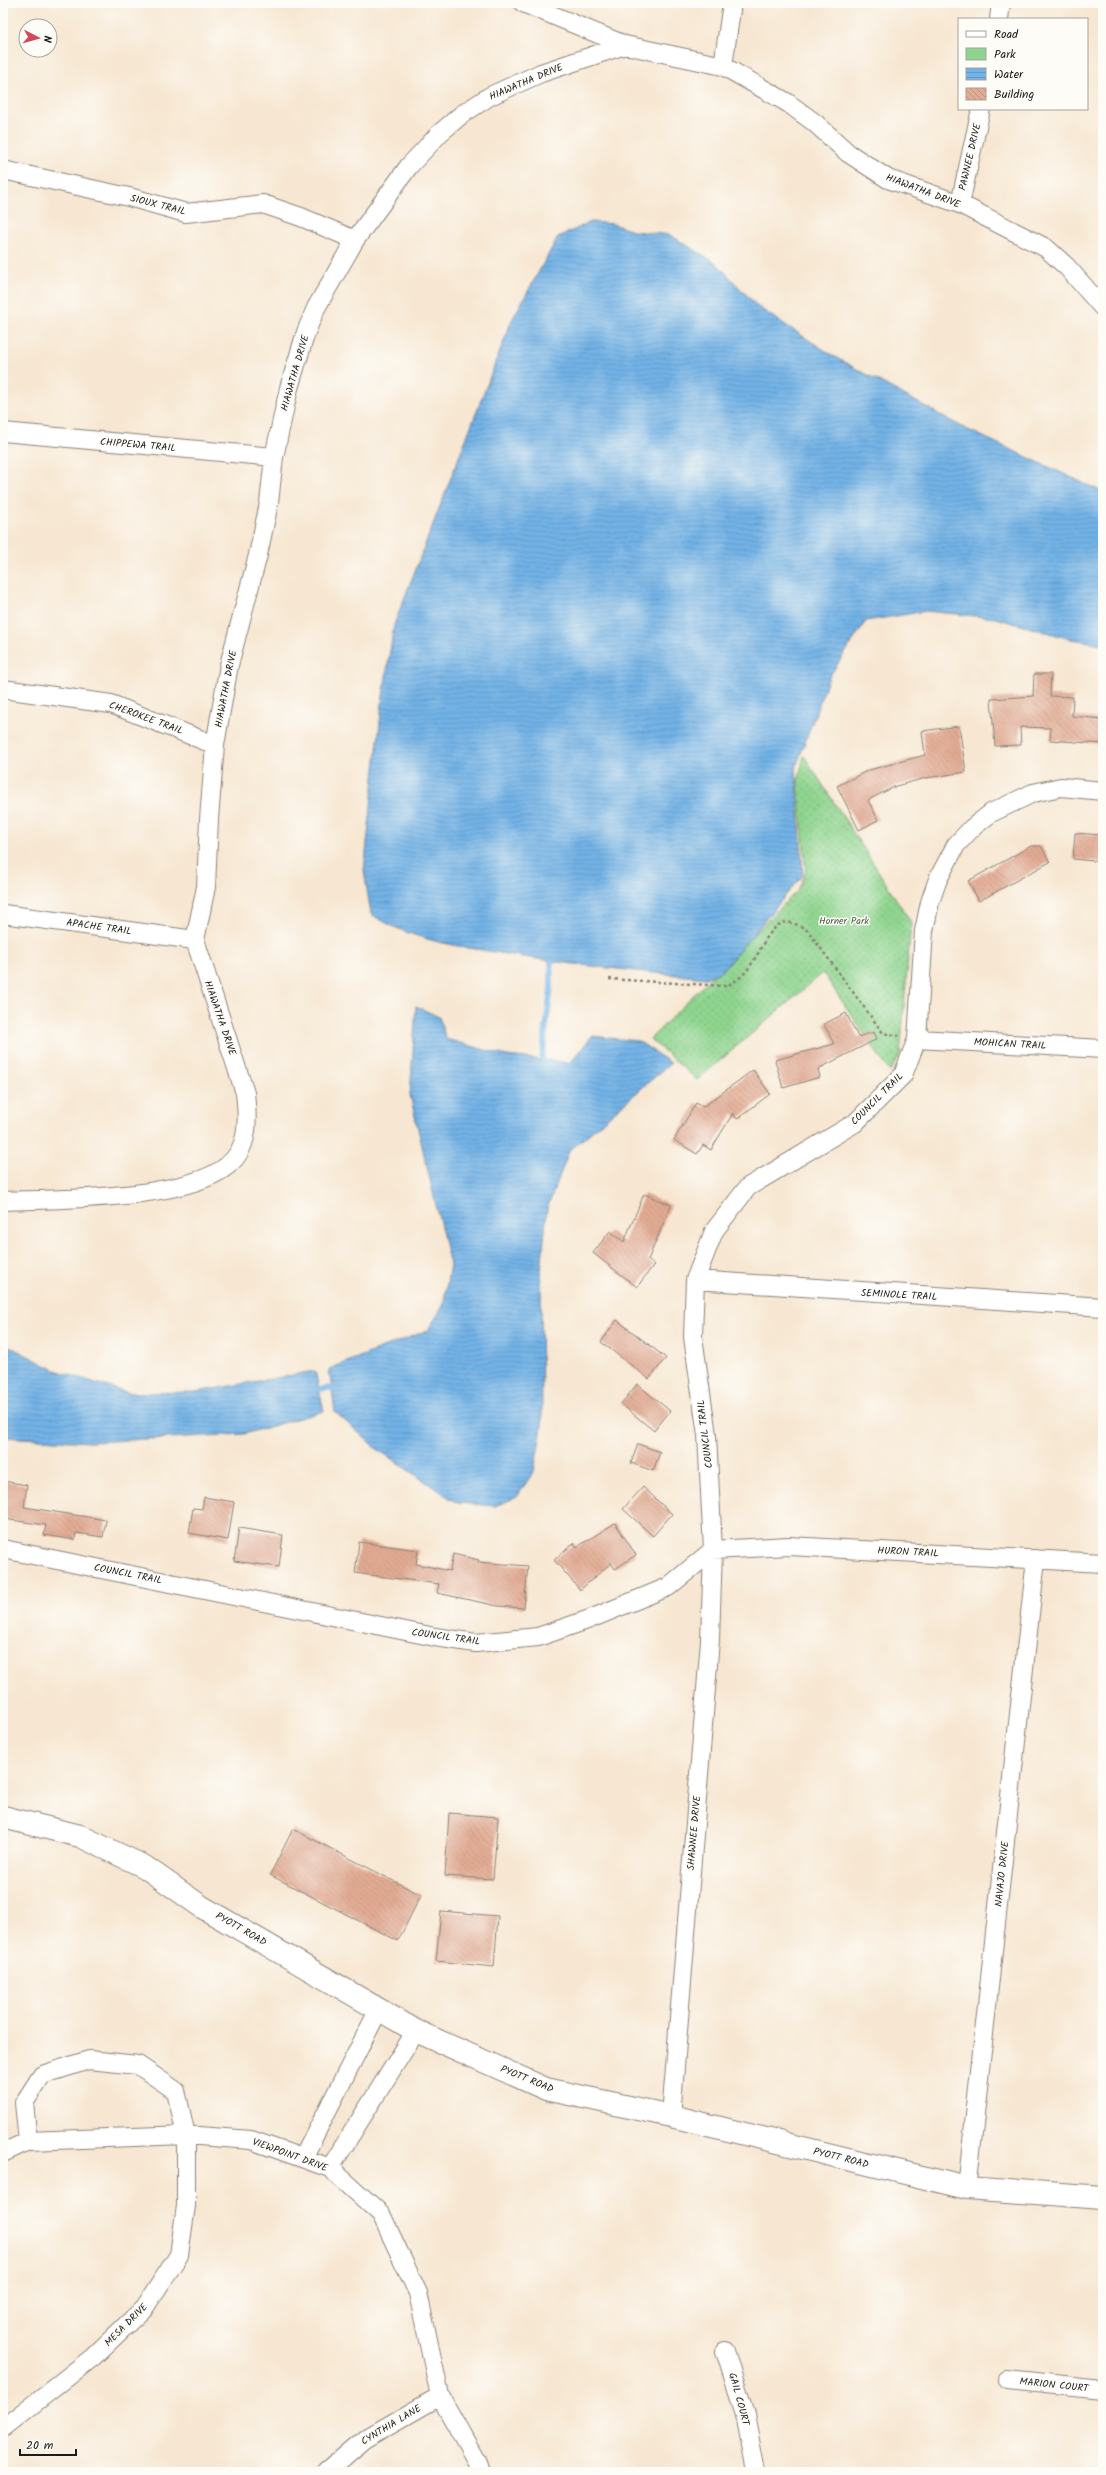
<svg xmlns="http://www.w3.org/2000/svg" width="1106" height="2475" viewBox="0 0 1106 2475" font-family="Kalam,sans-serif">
  <defs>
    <pattern id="green-dots" width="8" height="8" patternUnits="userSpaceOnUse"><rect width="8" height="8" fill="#8ed48e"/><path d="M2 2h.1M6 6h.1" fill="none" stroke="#7ab57a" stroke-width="1.8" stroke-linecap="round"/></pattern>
    <pattern id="water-rules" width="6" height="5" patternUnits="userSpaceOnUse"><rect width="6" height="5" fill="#72b2e6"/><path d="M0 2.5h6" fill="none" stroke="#6298c5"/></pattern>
    <pattern id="building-back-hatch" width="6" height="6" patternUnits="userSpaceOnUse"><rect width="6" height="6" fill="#e2ab93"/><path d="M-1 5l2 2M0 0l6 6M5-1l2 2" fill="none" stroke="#c1937e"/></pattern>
  </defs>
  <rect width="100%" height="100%" fill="#fdfcf7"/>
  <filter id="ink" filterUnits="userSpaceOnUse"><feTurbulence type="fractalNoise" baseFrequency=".025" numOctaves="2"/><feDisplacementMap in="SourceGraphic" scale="8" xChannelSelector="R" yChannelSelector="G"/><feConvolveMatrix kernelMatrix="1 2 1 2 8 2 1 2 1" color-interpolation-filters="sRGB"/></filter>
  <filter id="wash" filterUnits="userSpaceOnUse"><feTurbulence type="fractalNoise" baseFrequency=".012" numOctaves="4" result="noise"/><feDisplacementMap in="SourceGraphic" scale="16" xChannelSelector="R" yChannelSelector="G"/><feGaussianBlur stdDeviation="0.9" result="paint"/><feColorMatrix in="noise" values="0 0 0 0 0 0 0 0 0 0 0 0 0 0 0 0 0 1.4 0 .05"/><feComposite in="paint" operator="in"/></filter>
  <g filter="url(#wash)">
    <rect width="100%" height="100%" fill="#f7e7d2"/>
    <path fill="url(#green-dots)" stroke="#557855" d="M 804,756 L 911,922 L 900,1055 L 890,1072 L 823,973 L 697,1080 L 650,1039 L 798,890 L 806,872 L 798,781 Z"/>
    <path fill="url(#water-rules)" stroke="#476781" d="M 591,222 L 613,224 L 633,231 L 670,235 L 716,263 L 758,307 L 835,357 L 964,428 L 1103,492 L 1103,644 L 1071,639 L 995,618 L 926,611 L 866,621 L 829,677 L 796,767 L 803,875 L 722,971 L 706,978 C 637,971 568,965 500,953 C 452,945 413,941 371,914 L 364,871 L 382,703 L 394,625 L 512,320 L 558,237 Z
      M 416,1006 L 439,1017 L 446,1039 L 507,1056 L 570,1063 L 592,1036 L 638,1041 L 671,1063 L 569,1151 L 547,1209 L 541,1271 L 542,1427 L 534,1471 L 517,1497 L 495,1506 L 457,1503 L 377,1449 L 335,1412 L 329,1369 L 428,1330 L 443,1306 L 450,1265 L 410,1095 Z
      M 3,1343 L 55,1370 L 128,1393 L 196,1392 L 315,1371 L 324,1411 L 244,1434 L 90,1442 L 3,1437 Z"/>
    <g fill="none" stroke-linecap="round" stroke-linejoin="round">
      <path stroke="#72b2e6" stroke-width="5.5" d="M 542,1060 L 551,987 L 551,962
        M 319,1389 L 332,1388"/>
    </g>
    <g id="blocks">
      <path fill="url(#building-back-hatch)" d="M 1034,674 L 1051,674 L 1050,696 L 1073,697 L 1072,716 L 1103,719 L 1103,744 L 1050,740 L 1051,728 L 1020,727 L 1021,745 L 995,746 L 991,699 L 1033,696 Z
        M 959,726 L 966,772 L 926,778 L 896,786 L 868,800 L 878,820 L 859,830 L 837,786 L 869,770 L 925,755 L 922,731 Z
        M 1075,833 L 1103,835 L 1103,862 L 1073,859 Z
        M 1031,846 L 1041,846 L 1050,862 L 979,901 L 968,881 Z
        M 846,1013 L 858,1037 L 874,1032 L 877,1039 L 818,1069 L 820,1077 L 783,1088 L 775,1060 L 834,1044 L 824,1024 Z
        M 753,1070 L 770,1094 L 737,1119 L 733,1113 L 711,1150 L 703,1145 L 697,1154 L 674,1140 L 696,1103 L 703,1107 Z
        M 644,1194 L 671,1205 L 648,1260 L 654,1265 L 637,1287 L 593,1253 L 610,1231 L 624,1242 Z
        M 617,1320 L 666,1358 L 649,1379 L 601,1342 Z
        M 637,1384 L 670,1411 L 654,1431 L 621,1404 Z
        M 638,1444 L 660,1452 L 653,1471 L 631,1463 Z
        M 3,1481 L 27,1485 L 24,1507 L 106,1520 L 103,1537 L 76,1533 L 75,1540 L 44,1535 L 46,1525 L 3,1519 Z
        M 643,1487 L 672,1514 L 653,1536 L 623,1509 Z
        M 204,1497 L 234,1502 L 228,1540 L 189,1533 L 193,1508 L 202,1509 Z
        M 615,1523 L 636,1555 L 615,1569 L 611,1563 L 580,1590 L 554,1560 L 574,1543 L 577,1547 Z
        M 239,1528 L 283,1535 L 279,1567 L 234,1561 Z
        M 359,1542 L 418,1550 L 416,1564 L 450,1571 L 453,1554 L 479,1560 L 478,1562 L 528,1566 L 524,1608 L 498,1606 L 437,1593 L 439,1584 L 355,1573 Z
        M 449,1813 L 498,1817 L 493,1879 L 445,1876 Z
        M 293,1829 L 421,1895 L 398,1941 L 270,1875 Z
        M 441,1911 L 498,1916 L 494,1967 L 436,1961 Z"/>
    </g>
  </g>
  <g filter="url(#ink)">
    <use href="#blocks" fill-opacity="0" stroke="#8a8277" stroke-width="1"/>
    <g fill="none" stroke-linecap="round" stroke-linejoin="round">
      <g stroke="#8a8277" stroke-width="20">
        <path id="minor" d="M 523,3 L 625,45
          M 999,19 L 1001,3
          M 723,66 L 732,3
          M 3,170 L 129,197 L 186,213 L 263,204 L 301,217 L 355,240
          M 960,204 L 981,109
          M 3,432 L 274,457
          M 3,689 L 111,704 L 215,745
          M 3,914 L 195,940
          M 917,1039 L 1103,1049
          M 3,1201 C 57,1199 185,1200 227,1166 C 250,1148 248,1119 245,1093 L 195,940 L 206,887 L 209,819 L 215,745 L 229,665 L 258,555 L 269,503 L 274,457 L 289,388 L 306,332 L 316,308 L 355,240 L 409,166 L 440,133 L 461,115 L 490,96 L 541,73 L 625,45 L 723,66 L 788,103 L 815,123 L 848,153 L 888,179 L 960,204 L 1046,248 L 1067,267 L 1103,308
          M 695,1280 L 1103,1307
          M 3,1549 L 435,1637 L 476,1643 L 538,1637 L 590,1619 L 668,1587 L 713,1550
          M 713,1550 L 789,1546 L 1103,1563
          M 671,2116 L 710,1640 L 713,1550 L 707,1435 L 693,1337 L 695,1280 L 714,1231 L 748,1187 L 855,1123 L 903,1075 L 917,1039 L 924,931 L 930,902 L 938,879 L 956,845 L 972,828 L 991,813 L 1033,793 L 1061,787 L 1103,791
          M 3,2153 L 28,2141 L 186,2135 L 251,2140 L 330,2168 L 381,2214 L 418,2293 L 440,2396 L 476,2460 L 480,2472
          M 303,2158 L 379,2009
          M 330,2168 L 416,2031
          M 967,2188 L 1036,1559
          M 725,2351 L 745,2414 L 756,2472
          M 1006,2380 L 1103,2390
          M 3,2428 L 93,2357 L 145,2307 L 179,2255 L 186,2206 L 186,2135 L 176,2091 L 138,2065 L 89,2060 L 42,2075 L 24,2103 L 28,2141
          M 326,2472 L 365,2439 L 440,2396"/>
      </g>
      <g stroke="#8a8277" stroke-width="24">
        <path id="tertiary" d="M 3,1817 L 80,1836 L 145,1867 L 202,1907 L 416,2031 L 546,2089 L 671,2116 L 967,2188 L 1103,2198"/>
      </g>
      <path stroke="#8a8277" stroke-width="2.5" stroke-dasharray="3 3" stroke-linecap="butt" d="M 609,979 L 725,986 C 758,975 759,934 782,923 C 791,920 801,927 808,931 L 883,1033 L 899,1036"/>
      <use href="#minor" stroke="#fff" stroke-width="18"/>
      <use href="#tertiary" stroke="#fff" stroke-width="22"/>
    </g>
  </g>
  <g text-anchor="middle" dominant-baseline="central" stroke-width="3" stroke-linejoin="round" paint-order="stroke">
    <g font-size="10" fill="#1c1c1c" stroke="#fdfcf7">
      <text transform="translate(526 82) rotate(-23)">HIAWATHA DRIVE</text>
      <text transform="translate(970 157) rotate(-77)">PAWNEE DRIVE</text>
      <text transform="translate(923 191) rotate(21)">HIAWATHA DRIVE</text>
      <text transform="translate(158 205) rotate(14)">SIOUX TRAIL</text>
      <text transform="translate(295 373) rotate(-74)">HIAWATHA DRIVE</text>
      <text transform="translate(138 445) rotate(5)">CHIPPEWA TRAIL</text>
      <text transform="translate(226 689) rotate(-79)">HIAWATHA DRIVE</text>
      <text transform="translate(146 718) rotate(20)">CHEROKEE TRAIL</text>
      <text transform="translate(99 927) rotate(8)">APACHE TRAIL</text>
      <text transform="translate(220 1018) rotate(71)">HIAWATHA DRIVE</text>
      <text transform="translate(1010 1044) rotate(3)">MOHICAN TRAIL</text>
      <text transform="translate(877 1099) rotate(-45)">COUNCIL TRAIL</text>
      <text transform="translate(899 1295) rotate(3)">SEMINOLE TRAIL</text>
      <text transform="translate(705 1434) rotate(-97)">COUNCIL TRAIL</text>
      <text transform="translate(908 1552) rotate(3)">HURON TRAIL</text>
      <text transform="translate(128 1574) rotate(11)">COUNCIL TRAIL</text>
      <text transform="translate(446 1637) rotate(8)">COUNCIL TRAIL</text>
      <text transform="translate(694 1833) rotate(-85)">SHAWNEE DRIVE</text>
      <text transform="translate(1002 1874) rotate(-84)">NAVAJO DRIVE</text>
      <text transform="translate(241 1929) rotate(30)">PYOTT ROAD</text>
      <text transform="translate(527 2079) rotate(22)">PYOTT ROAD</text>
      <text transform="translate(290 2155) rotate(20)">VIEWPOINT DRIVE</text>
      <text transform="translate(841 2158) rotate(14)">PYOTT ROAD</text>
      <text transform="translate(126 2325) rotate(-45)">MESA DRIVE</text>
      <text transform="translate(1054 2385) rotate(6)">MARION COURT</text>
      <text transform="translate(739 2399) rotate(75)">GAIL COURT</text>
      <text transform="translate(391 2425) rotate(-31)">CYNTHIA LANE</text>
    </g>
    <g font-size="10" fill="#445c44" stroke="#fdfcf7">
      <text x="844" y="921">Horner Park</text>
    </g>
  </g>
  <rect width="1106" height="2475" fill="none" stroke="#fdfcf7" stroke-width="16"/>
  <rect x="958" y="18" width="130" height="92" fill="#fdfcf7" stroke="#a3a29f"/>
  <rect x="966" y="31" width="20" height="6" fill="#ffffff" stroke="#a3a29f"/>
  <text x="994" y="38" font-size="12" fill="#1c1c1c">Road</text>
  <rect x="966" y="48" width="20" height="12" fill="#8ed48e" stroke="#a3a29f"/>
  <text x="994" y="58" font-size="12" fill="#1c1c1c">Park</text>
  <rect x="966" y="68" width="20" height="12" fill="url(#water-rules)" stroke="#a3a29f"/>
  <text x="994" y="78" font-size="12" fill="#1c1c1c">Water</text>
  <rect x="966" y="88" width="20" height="12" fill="url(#building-back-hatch)" stroke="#a3a29f"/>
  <text x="994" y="98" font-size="12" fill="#1c1c1c">Building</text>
  <g transform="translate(38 38) rotate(96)"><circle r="19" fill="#fdfcf7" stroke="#a3a29f"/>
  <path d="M0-3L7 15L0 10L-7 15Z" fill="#d1495b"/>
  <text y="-6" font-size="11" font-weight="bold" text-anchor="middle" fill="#1c1c1c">N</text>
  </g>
  <path d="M20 2449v6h56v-6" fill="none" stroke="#1c1c1c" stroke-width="2"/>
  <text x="26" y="2449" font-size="12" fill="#1c1c1c" stroke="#fdfcf7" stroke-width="3" paint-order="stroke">20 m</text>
</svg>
